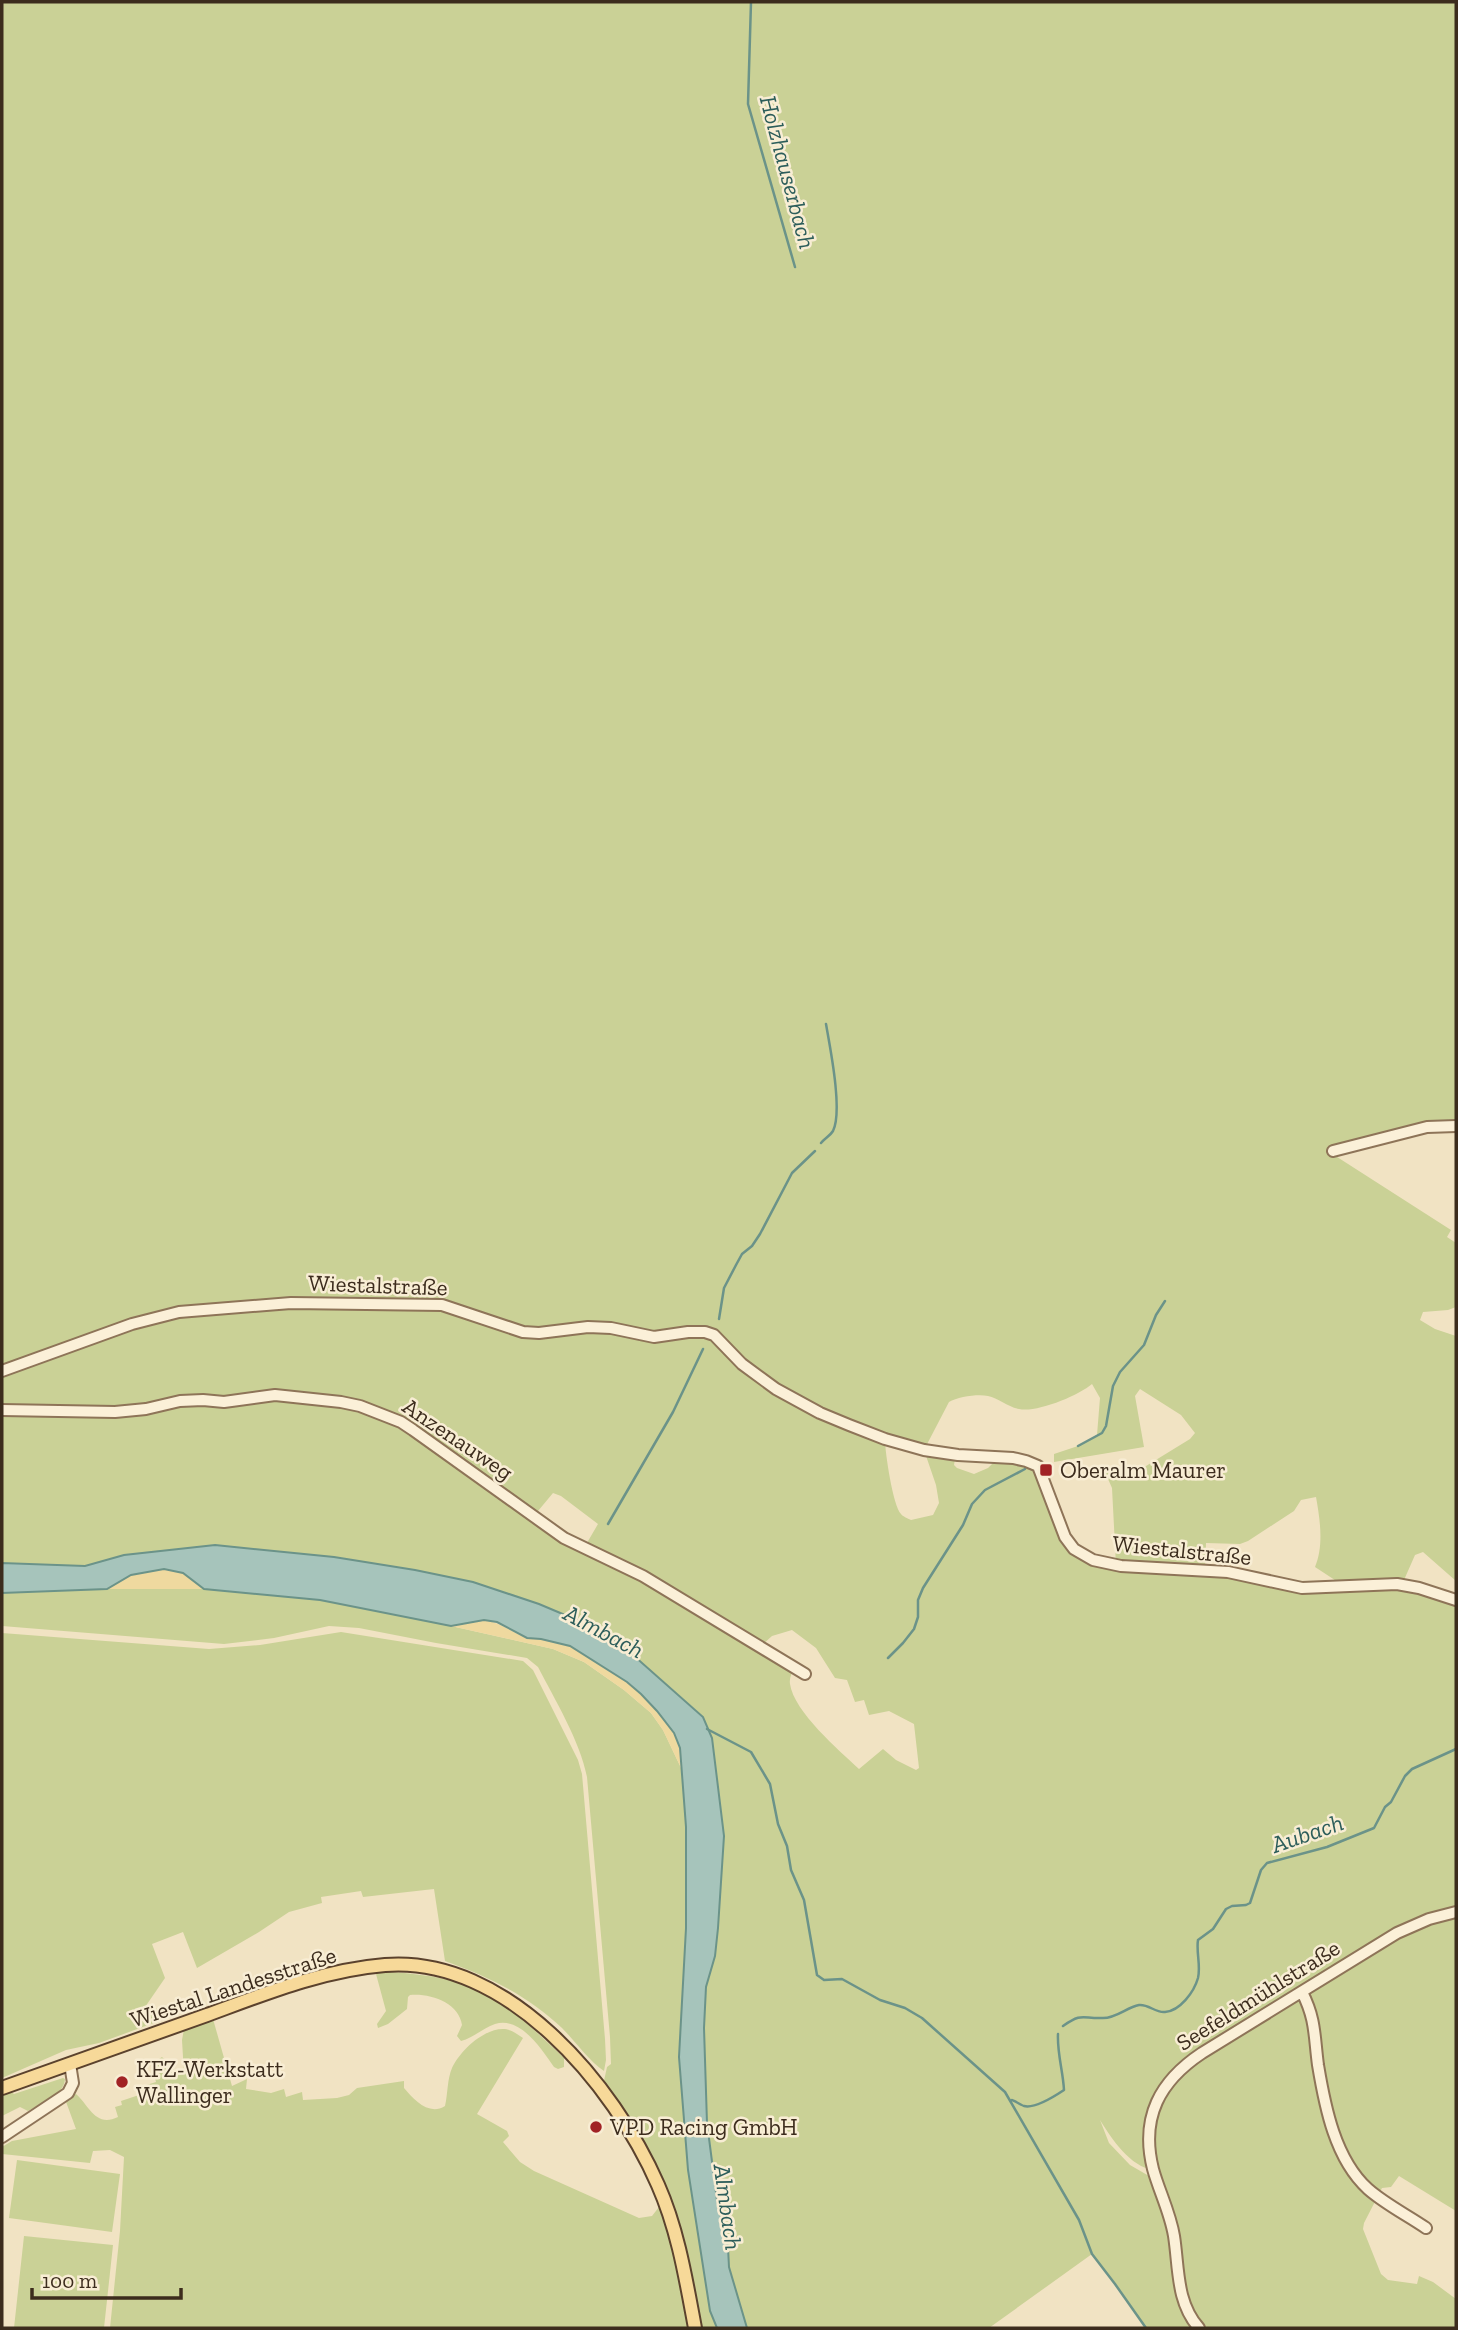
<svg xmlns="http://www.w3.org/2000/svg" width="1458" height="2330" viewBox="0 0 1458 2330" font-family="'Zilla Slab',serif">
  <rect width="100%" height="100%" fill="#f1e3c3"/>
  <path fill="#cad196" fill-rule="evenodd" d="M 2,2 L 1456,2 L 1456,1126 L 1334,1155 L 1451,1230 L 1447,1237 L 1456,1243 L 1456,1307 L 1448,1310 L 1423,1312 L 1420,1320 L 1435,1329 L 1456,1336 L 1456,1581 L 1423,1552 L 1415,1555 L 1404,1580 L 1456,1600 L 1456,2211 L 1399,2176 L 1391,2187 L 1382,2188 L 1364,2223 L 1363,2229 L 1381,2274 L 1388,2280 L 1417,2284 L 1419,2276 L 1433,2282 L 1456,2299 L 1456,2328 L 1146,2328 L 1116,2284 L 1092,2254 L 989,2328 L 747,2328 L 729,2267 L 728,2247 L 717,2200 L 707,2123 L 704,2028 L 706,1987 L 715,1956 L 720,1886 L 703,1717 L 697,1711 L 624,1647 L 584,1623 L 539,1604 L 473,1582 L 334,1557 L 298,1554 L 124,1555 L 85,1566 L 68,1567 L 2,1563 ZM 1092,1384 L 1100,1398 L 1097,1435 L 1078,1446 L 1054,1454 L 1054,1462 L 1144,1447 L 1135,1396 L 1140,1389 L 1181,1415 L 1195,1433 L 1190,1439 L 1133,1474 L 1105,1472 L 1112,1488 L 1116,1565 L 1074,1549 L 1038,1466 L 999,1457 L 988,1468 L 974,1474 L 957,1468 L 954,1465 L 955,1459 L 924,1450 L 949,1402 C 958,1397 977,1394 988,1396 C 998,1398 1008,1407 1019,1409 C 1036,1413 1078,1396 1092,1384 ZM 885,1440 L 924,1450 L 936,1485 L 939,1503 L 933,1515 L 911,1520 C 909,1519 902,1516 901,1514 C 893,1506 885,1452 885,1440 ZM 553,1493 L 561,1496 L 598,1524 L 584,1548 L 533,1517 ZM 1316,1497 C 1320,1519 1324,1546 1315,1567 L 1344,1586 L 1287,1586 L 1205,1570 L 1206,1543 L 1240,1544 L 1248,1541 L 1294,1511 L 1301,1500 ZM 792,1630 L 816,1648 L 835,1678 L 847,1680 L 855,1702 L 864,1700 L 869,1715 L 889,1711 L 914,1724 L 919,1768 L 916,1770 L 896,1760 L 883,1749 L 859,1769 C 839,1750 794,1712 790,1684 C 789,1678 792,1673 794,1668 L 762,1645 L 772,1636 ZM 1100,2120 C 1112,2139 1130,2167 1154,2170 L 1162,2196 L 1149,2176 L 1130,2165 L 1109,2143 Z
    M 107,1589 L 204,1589 L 266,1593 L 320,1600 L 451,1626 L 553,1649 L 584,1662 L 624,1690 L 651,1713 L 663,1730 L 682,1770 L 686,1827 L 686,1928 L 679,2057 L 688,2170 L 710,2311 L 717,2328 L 110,2328 L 120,2231 L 124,2157 L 110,2150 L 93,2151 L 90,2163 L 2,2154 L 2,2147 L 12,2141 L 76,2129 L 65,2099 L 76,2094 C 89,2105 95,2128 118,2117 L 115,2107 L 122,2105 L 121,2101 L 139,2095 L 137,2088 L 156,2082 L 152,2067 L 156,2061 L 162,2057 L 179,2075 L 184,2074 L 182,2040 L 184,2029 L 213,2019 L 232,2086 L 247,2079 L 246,2089 L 271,2093 L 284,2089 L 286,2097 L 302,2092 L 303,2100 L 337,2098 L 349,2095 L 357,2088 L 404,2081 L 404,2088 C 414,2100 429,2116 445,2106 C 448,2093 447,2080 452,2068 C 460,2051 483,2029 503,2029 C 511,2029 517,2034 523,2038 L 477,2114 L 507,2131 L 509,2136 L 503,2142 L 520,2162 L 534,2171 L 639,2218 L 652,2216 L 659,2207 L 665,2202 L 602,2090 L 607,2067 L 611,2064 L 610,2037 L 587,1777 C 580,1741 555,1700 538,1667 L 527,1658 L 436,1643 L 359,1628 L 329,1626 L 274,1638 L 224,1644 L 2,1626 L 2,1593 Z
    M 341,1632 L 523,1661 L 533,1670 L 578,1760 L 582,1774 L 605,2039 L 606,2060 L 604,2071 C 589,2061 575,2041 562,2028 C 528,1996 490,1977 445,1961 L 434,1889 L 363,1897 L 361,1891 L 321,1897 L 322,1903 L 289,1912 L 259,1932 L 197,1968 L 183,1932 L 152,1944 L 165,1978 L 143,2010 L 164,2008 L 171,2010 L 170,2017 L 99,2043 L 66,2050 L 2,2078 L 2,1633 L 209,1649 L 260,1645 Z
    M 378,1971 C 419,1974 462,1977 497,2000 C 520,2015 539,2035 559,2053 L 564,2058 L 564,2067 L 558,2069 L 554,2067 C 542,2050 521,2016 495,2024 C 483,2028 473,2038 461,2041 L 457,2036 L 462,2025 C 459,2003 431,1993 410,1995 L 408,1997 L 407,2009 L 388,2024 L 378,2028 L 377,2024 L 386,2011 L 376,1974 Z
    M 63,2078 L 65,2079 C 64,2095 41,2103 28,2111 L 20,2107 L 2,2116 L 2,2094 L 10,2091 L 14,2094 Z
    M 17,2160 L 120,2174 L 112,2232 L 9,2218 Z
    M 24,2236 L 113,2245 L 104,2328 L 14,2328 Z"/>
  <path fill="#efd99f" d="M 164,1569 L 183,1573 L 204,1589 L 107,1589 L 131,1575 Z
    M 484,1620 C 499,1622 509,1631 523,1636 C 538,1641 557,1639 571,1647 C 608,1668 653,1694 674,1733 C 680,1744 681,1758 682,1770 L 663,1730 L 651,1713 L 624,1690 L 584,1662 L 553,1649 L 451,1626 Z"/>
  <path fill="#a6c4bb" stroke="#6b9389" stroke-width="2" d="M 215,1545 L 334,1557 L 415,1570 L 473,1582 L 539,1604 L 584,1623 L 624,1647 L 703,1717 L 712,1738 L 724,1836 L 718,1928 L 715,1956 L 706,1987 L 704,2028 L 707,2123 L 717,2200 L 728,2247 L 729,2267 L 747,2328 L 717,2328 L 710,2311 L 688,2170 L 679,2057 L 686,1928 L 686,1827 L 680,1748 L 674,1733 L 657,1711 L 641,1694 L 627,1682 L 570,1646 L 541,1639 L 527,1638 L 497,1622 L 484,1620 L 451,1626 L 320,1600 L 204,1589 L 183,1573 L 164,1569 L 131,1575 L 107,1589 L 2,1593 L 2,1563 L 85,1566 L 124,1555 Z"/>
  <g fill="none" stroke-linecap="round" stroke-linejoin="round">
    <path stroke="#6b9389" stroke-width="2.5" d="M 751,2 L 748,104 L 795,267
      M 821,1143 C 825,1138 830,1136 833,1131 C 843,1111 830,1047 826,1024
      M 719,1319 L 724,1288 L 736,1265 L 742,1254 L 752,1246 L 760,1234 L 792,1173 L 815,1151
      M 1078,1446 L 1102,1433 L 1106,1426 L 1113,1386 L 1120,1372 L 1144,1345 L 1156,1315 L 1165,1301
      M 608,1524 L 673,1412 L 703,1349
      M 888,1658 L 903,1643 L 914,1629 L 918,1617 L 918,1600 L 923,1588 L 963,1525 L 972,1504 L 985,1490 L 1025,1469
      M 707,1729 L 751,1752 L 770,1784 L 778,1824 L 787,1846 L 791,1870 L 804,1900 L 817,1975 L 824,1980 L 842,1979 L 880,2000 L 905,2008 L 922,2018 L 1005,2092 L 1079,2220 L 1092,2254 L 1115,2284 L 1146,2328
      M 1063,2026 C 1083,2012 1082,2019 1103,2018 C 1117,2018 1127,2007 1139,2005 C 1149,2004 1155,2013 1165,2012 C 1180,2011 1194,1992 1198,1978 C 1201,1966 1196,1952 1198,1940 L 1213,1929 L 1226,1909 L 1232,1906 L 1246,1905 L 1250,1903 L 1261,1870 L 1267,1863 L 1327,1847 L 1374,1828 L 1385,1807 L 1391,1802 L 1405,1776 L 1412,1769 L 1456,1749
      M 1012,2100 C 1013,2100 1023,2106 1024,2106 C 1035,2109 1055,2096 1064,2090 C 1063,2071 1057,2053 1058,2034"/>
    <g stroke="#8e7458" stroke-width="14">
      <path id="minor" d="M 1333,1151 L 1427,1127 L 1456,1126
        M 2,1371 L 132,1324 L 179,1312 L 291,1303 L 442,1305 L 523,1332 L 539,1333 L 588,1327 L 611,1328 L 654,1337 L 688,1332 L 705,1332 L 714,1335 L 742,1364 L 776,1389 L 820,1413 L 849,1425 L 885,1439 L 924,1450 L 958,1455 L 1013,1458 L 1026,1461 L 1038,1466 L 1065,1537 L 1074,1549 L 1093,1560 L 1121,1566 L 1228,1572 L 1302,1588 L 1397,1584 L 1419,1588 L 1456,1600
        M 2,1410 L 115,1412 L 146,1409 L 180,1401 L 203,1400 L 224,1402 L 275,1395 L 341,1402 L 360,1406 L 401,1422 L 413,1430 L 564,1538 L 643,1576 L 805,1674
        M 1302,1992 C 1316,2020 1314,2035 1318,2065 C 1325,2107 1335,2159 1368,2189 C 1385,2204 1407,2215 1426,2228
        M 2,2137 L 68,2093 L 73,2083 L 70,2064
        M 1199,2328 C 1176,2302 1179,2268 1174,2236 C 1170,2212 1159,2191 1153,2169 C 1140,2117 1160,2081 1202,2053 L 1397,1933 L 1429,1919 L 1456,1912"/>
    </g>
    <g stroke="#5b422d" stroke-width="16">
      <path id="major" d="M 2,2088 C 70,2064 138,2040 207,2015 C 264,1994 323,1970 385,1965 C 506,1955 614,2084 658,2185 C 678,2230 686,2280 695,2328"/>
    </g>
    <use href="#minor" stroke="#fbf0d8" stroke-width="10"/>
    <use href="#major" stroke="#f7d999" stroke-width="12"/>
  </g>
  <g fill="#a12325" stroke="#f8edd4" stroke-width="2.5">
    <rect x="1039" y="1463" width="14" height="14" rx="3.5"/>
    <circle cx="122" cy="2082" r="7"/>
    <circle cx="596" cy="2127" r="7"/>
  </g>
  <g text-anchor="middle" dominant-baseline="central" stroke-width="5" stroke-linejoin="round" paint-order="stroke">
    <g font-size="23" fill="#3c2c1d" stroke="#f8edd4">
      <text transform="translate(378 1285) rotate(2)">Wiestalstraße</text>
      <text transform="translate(458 1439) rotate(34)">Anzenauweg</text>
      <text transform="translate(1182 1550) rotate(6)">Wiestalstraße</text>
      <text transform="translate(233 1987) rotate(-18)">Wiestal Landesstraße</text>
      <text transform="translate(1258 1995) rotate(-32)">Seefeldmühlstraße</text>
    </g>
    <g font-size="23" fill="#3c2c1d" stroke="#f8edd4" text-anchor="start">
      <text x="1060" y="1470">Oberalm Maurer</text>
      <text x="136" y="2069">KFZ-Werkstatt<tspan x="136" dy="26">Wallinger</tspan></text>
      <text x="610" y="2127">VPD Racing GmbH</text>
    </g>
    <g font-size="24" font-style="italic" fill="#2c5d5a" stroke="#f8edd4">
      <text transform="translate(788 172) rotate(75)">Holzhauserbach</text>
      <text transform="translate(604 1631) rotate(28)">Almbach</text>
      <text transform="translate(1307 1833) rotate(-19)">Aubach</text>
      <text transform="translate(728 2207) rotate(82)">Almbach</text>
    </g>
  </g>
  <rect width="1458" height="2330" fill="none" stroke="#3c2c1d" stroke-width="7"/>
  <path d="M32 2288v10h149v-10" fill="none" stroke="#3c2c1d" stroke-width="3.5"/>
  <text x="42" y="2288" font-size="21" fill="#3c2c1d" stroke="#f8edd4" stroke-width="5" paint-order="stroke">100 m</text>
</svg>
